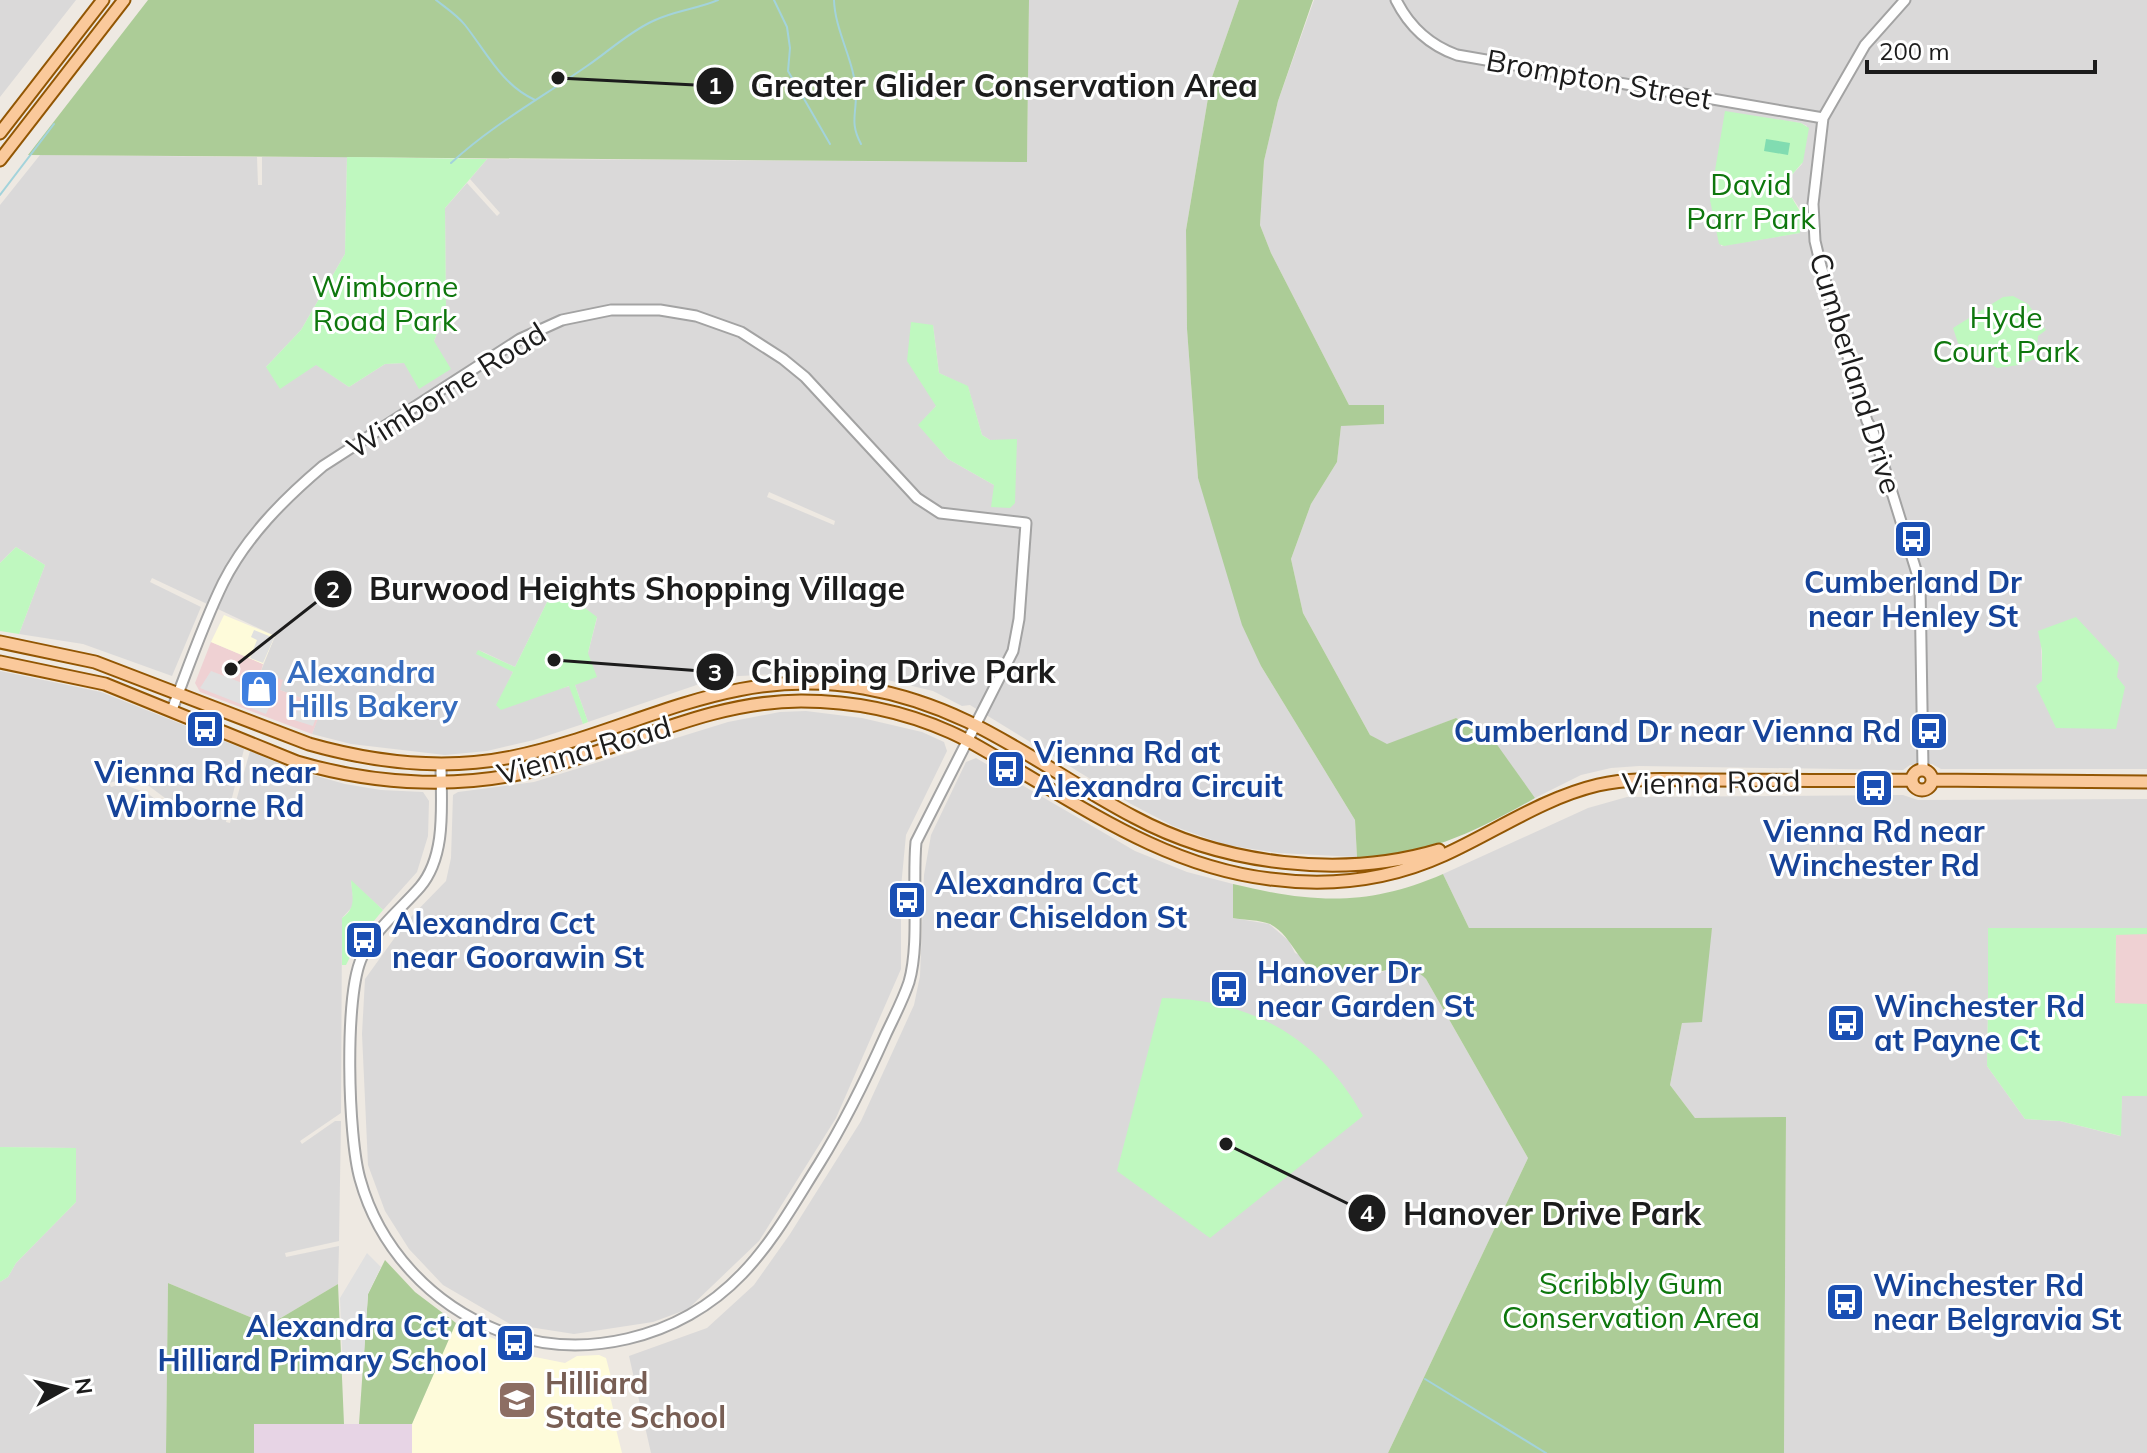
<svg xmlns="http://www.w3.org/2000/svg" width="2147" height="1453" viewBox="0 0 2147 1453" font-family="Mulish,sans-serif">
  <rect width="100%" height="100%" fill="#eee9e2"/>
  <path fill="#dad9d9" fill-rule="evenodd" d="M 0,0 L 76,0 L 0,97 Z
    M 1029,0 L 1239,0 L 1211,80 L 1186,230 L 1187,329 L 1198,478 L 1261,666 L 1355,820 L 1357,857 L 1279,853 L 1226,845 L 1173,826 L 1131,804 L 970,705 L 962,706 L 933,691 L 867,675 L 817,672 L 720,677 L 588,722 L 575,685 L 588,653 L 597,618 L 581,605 L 551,594 L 515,667 L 479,650 L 513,672 L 497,705 L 570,686 L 583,724 L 534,740 L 487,751 L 445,755 L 351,744 L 312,734 L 322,706 L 280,690 L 261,671 L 275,636 L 152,578 L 150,582 L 201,607 L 172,676 L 83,644 L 19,634 L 45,565 L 16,547 L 0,563 L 0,205 L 40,155 L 257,157 L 258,185 L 262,185 L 262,157 L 347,157 L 345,254 L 301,330 L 266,367 L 317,365 L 349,387 L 385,364 L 404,363 L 434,341 L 446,310 L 445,208 L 467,183 L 497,216 L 500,213 L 470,179 L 487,159 L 1027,162 ZM 933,325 L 939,373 L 968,387 L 982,435 L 990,440 L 1010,508 L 994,485 L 948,459 L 919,425 L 936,406 ZM 769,492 L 835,521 L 834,525 L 767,497 Z
    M 1314,0 L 2147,0 L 2147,769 L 1941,769 L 1932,764 L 1910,765 L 1903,770 L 1639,766 L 1611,768 L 1581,775 L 1535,798 L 1493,740 L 1456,718 L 1387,745 L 1370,735 L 1303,613 L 1291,559 L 1311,504 L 1337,462 L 1341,425 L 1383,424 L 1383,405 L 1349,405 L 1271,253 L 1260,225 L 1264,161 L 1278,101 ZM 1725,112 L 1801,123 L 1807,126 L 1802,164 L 1790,177 L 1789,193 L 1800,209 L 1800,233 L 1721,246 ZM 2041,637 L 2056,727 L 2042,681 Z
    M 0,671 L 101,692 L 244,749 L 226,822 L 230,823 L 250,751 L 295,770 L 345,784 L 381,790 L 423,792 L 429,801 L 428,836 L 417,872 L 383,910 L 351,881 L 354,905 L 342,918 L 341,1113 L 300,1141 L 302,1144 L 335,1121 L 341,1121 L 339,1241 L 285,1253 L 286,1257 L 339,1246 L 338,1284 L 269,1325 L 168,1283 L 166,1453 L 0,1453 L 0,1282 L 8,1277 L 16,1263 L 76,1202 L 75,1148 L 0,1147 ZM 127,778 L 149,786 L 173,804 L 170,810 L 147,793 L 122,784 L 111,787 L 109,783 Z
    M 806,711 L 862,718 L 922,732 L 944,742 L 947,751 L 906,835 L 901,887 L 901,969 L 836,1118 L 759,1241 L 688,1309 L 653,1322 L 574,1334 L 510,1324 L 443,1285 L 409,1249 L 385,1211 L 368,1165 L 362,1034 L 365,979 L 406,922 L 446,881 L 451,858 L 453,795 L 458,792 L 534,782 L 728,722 L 780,712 Z
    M 976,758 L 1135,851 L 1187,872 L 1233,884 L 1233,918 L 1269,924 L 1289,941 L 1295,953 L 1354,980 L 1399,967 L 1419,972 L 1426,979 L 1528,1158 L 1388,1453 L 651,1453 L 629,1356 L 707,1328 L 754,1285 L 790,1234 L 861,1121 L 914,1005 L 920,976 L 924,875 L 931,835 L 966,762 Z
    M 1903,795 L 1918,800 L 2147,799 L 2147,928 L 1988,928 L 1988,1001 L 1948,1001 L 1948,1005 L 1988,1006 L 1987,1066 L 2025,1119 L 2060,1121 L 2120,1136 L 2122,1096 L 2147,1096 L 2147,1453 L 1784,1453 L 1786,1118 L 1695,1118 L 1670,1085 L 1682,1023 L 1712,929 L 1469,928 L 1443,874 L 1588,808 L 1627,797 Z"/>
  <path fill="#efd1d3" d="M 211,642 L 263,664 L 261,671 L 283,680 L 280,690 L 323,706 L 312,734 L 200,692 L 195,683 Z
    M 2116,934 L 2147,934 L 2147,1004 L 2115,1004 Z"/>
  <path fill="#e7d4e5" d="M 253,1424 L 412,1424 L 412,1453 L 254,1453 Z"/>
  <path fill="#fefbda" d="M 224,615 L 275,636 L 263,664 L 211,642 Z
    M 456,1323 L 509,1345 L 520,1354 L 565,1363 L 577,1356 L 599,1355 L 606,1358 L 611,1377 L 607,1383 L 615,1417 L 614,1421 L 622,1453 L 412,1453 L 412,1424 Z"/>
  <path fill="#accc97" d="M 148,0 L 1029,0 L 1027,162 L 28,155 Z
    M 1239,0 L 1313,0 L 1278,101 L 1264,161 L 1260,225 L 1271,253 L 1349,405 L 1384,405 L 1384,424 L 1341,426 L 1337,462 L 1311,504 L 1291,559 L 1303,613 L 1370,735 L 1387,744 L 1456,718 L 1493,739 L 1535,798 C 1477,831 1426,857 1357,857 L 1355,820 L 1261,666 L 1242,625 L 1198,478 L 1187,329 L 1186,230 L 1211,80 Z
    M 1443,874 L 1469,928 L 1712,928 L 1702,1022 L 1682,1023 L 1670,1085 L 1695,1118 L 1786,1117 L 1784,1453 L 1388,1453 L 1528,1158 L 1426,979 C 1400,952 1363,987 1327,977 C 1298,970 1295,937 1270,924 C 1260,920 1244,920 1233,918 L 1233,884 C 1312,903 1367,907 1443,874 Z
    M 385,1260 L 415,1292 L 456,1323 L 412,1424 L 359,1424 L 368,1294 Z
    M 168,1283 L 269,1325 L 338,1284 L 344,1424 L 254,1424 L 254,1453 L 166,1453 Z"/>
  <path fill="#bff8bf" d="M 1725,111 L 1801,123 L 1809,128 L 1803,162 L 1790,177 L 1789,193 L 1801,213 L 1800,233 L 1724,246 L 1719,244 L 1710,200 Z
    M 347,157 L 487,159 L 445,208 L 446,310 L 434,341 L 451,369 L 419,389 L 404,363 L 385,364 L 349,387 L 316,365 L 280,389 L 266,367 L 301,330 L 345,254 Z
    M 2013,296 L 2028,304 L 2046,330 L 2038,336 L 2037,347 L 2041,352 L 2040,357 L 2019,365 L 1997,368 L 1958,343 L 1953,328 L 2003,297 Z
    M 911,322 L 933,325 L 939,373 L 968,386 L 982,435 L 990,440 L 1017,439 L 1015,503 L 1010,508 L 991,507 L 994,485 L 948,459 L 918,425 L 936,406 L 907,361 Z
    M 16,547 L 45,565 L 19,634 L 0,631 L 0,563 Z
    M 569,584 L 581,605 L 597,617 L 588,653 L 597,677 L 575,685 L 588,722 L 583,724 L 569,686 L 501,710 L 496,705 L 513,672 L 476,654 L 478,650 L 515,667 L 551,594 Z
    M 2076,617 L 2119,663 L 2117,677 L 2125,687 L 2116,729 L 2056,728 L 2036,686 L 2042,681 L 2042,651 L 2038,631 Z
    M 351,880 L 383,910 L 359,939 L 346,965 L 342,965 L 342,918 C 357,908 352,896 351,880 Z
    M 1988,928 L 2147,928 L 2147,934 L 2116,935 L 2115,1003 L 2147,1004 L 2147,1096 L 2122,1096 L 2121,1136 L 2060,1121 L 2025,1119 L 1987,1066 L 1988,1006 L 1948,1005 L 1948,1001 L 1988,1001 Z
    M 1162,998 C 1250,999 1320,1038 1363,1116 L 1210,1238 L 1117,1171 Z
    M 0,1147 L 76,1148 L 76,1202 L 16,1263 L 8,1277 L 0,1282 Z"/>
  <path fill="#81dcb1" d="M 1766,139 L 1790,143 L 1788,155 L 1764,151 Z"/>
  <path fill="#e0e0e0" d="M 254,630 L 274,638 L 263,663 L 250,658 L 257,640 L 251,637 Z
    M 211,671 L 245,684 L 243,690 L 272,701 L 266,714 L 200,688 Z
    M 301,700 L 320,706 L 313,726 L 294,720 Z
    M 367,1253 L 381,1267 L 368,1294 L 363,1372 L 343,1371 L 340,1298 Z"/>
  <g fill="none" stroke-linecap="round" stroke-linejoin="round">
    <path stroke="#a3d3db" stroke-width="2" d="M 436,0 C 446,8 457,15 465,25 C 487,53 502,85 535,100
      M 774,0 L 787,27 L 790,48 L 788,71 L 830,144
      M 834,0 C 835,32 855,61 856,94 C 856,116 850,123 861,144
      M 451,163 C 492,125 541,98 587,66 C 609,51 629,32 653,21 C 673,11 697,9 718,0
      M 0,195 L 54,124
      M 1425,1379 L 1546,1453"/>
    <g stroke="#a3a3a3" stroke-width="13">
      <path id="minor" d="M 1396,0 C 1409,26 1429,45 1457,55 L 1823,118
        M 1905,0 L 1865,45 L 1823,118 L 1813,204 L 1815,241 L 1821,266 L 1867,421 L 1873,431 L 1920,583 L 1923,769
        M 172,710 C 188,668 203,624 223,583 C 246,537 284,499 323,466 L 520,339 L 562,320 L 611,310 L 660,310 L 696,316 L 741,332 L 783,359 L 805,377 L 917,498 L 940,513 L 1026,523 L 1019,619 L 1013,651 L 916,842 C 912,884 920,944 909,982 C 903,1000 894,1017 886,1034 C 866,1079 845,1122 819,1164 C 795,1202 773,1242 742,1274 C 680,1339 581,1363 497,1330 C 431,1304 379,1248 360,1179 C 348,1137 344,995 362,957 C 375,929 400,910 420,887 C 447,855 441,804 441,765"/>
    </g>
    <g stroke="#925603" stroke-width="15">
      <path id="major" d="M 0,133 L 103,0
        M 0,160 L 124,0
        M 0,642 L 95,662 L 309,744 C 376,763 443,771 512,757 C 637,731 729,664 864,688 C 974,707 1039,767 1134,817 C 1223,865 1342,879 1439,850
        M 0,662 L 105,684 L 297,762 C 379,786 466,790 548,767 C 633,744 712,701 801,701 C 852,701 903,711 950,732 C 975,743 999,759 1023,773 C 1102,820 1177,868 1270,879 C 1330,887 1389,880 1444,855 C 1495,832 1543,798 1598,785 C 1634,777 1672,780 1708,780 C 1776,780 1844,781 1911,780
        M1912 780a10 10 0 1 1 20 0a10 10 0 1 1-20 0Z
        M 1932,780 L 2147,782"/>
    </g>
    <use href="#minor" stroke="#fff" stroke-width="9"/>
    <use href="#major" stroke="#fac99b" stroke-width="11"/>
  </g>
  <defs>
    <g id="bus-square" transform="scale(2)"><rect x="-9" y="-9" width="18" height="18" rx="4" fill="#1a4fb4" stroke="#fff"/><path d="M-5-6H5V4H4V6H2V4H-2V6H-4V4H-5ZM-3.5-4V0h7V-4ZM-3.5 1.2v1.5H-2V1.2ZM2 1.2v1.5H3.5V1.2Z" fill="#fff"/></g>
    <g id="shop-square" transform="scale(2)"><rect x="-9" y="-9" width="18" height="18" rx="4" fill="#3f7fe0" stroke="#fff"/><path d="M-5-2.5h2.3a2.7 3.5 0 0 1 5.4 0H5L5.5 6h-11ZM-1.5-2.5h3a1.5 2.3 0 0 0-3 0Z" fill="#fff"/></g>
    <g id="school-square" transform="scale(2)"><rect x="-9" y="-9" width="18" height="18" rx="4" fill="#8d6e63" stroke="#fff"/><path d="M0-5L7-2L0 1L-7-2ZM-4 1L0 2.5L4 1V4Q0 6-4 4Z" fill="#fff"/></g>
  </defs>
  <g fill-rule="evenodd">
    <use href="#bus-square" x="1913" y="539"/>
    <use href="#shop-square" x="259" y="689"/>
    <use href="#bus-square" x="205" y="729"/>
    <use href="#bus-square" x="1929" y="731"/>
    <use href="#bus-square" x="1006" y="769"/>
    <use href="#bus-square" x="1874" y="788"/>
    <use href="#bus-square" x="907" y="900"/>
    <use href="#bus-square" x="364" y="940"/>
    <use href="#bus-square" x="1229" y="989"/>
    <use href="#bus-square" x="1846" y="1023"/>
    <use href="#bus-square" x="1845" y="1302"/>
    <use href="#bus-square" x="515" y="1343"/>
    <use href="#school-square" x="517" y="1400"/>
  </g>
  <g text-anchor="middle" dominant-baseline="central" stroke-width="6" stroke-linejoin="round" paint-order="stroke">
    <g font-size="30" fill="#1c1c1c" stroke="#fff">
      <text transform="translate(1599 79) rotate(10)">Brompton Street</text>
      <text transform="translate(1856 373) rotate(73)">Cumberland Drive</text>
      <text transform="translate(446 390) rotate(-32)">Wimborne Road</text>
      <text transform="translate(584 750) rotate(-16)">Vienna Road</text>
      <text transform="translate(1711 782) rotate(-1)">Vienna Road</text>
    </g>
    <g font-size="30" fill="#0e770d" stroke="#fff">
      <text x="1751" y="184">David<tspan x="1751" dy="34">Parr Park</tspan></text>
      <text x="385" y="286">Wimborne<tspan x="385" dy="34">Road Park</tspan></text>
      <text x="2006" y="317">Hyde<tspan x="2006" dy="34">Court Park</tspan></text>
      <text x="1631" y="1283">Scribbly Gum<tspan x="1631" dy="34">Conservation Area</tspan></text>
    </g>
    <g font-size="30" font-weight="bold" fill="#164399" stroke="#fff" text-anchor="start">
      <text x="1913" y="582" text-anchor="middle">Cumberland Dr<tspan x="1913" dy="34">near Henley St</tspan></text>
      <text x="1901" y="731" text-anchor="end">Cumberland Dr near Vienna Rd</text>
      <text x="1034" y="752">Vienna Rd at<tspan x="1034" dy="34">Alexandra Circuit</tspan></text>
      <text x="205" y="772" text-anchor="middle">Vienna Rd near<tspan x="205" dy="34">Wimborne Rd</tspan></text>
      <text x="1874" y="831" text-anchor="middle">Vienna Rd near<tspan x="1874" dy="34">Winchester Rd</tspan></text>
      <text x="935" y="883">Alexandra Cct<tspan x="935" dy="34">near Chiseldon St</tspan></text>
      <text x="392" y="923">Alexandra Cct<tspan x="392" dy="34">near Goorawin St</tspan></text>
      <text x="1257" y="972">Hanover Dr<tspan x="1257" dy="34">near Garden St</tspan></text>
      <text x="1874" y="1006">Winchester Rd<tspan x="1874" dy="34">at Payne Ct</tspan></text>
      <text x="1873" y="1285">Winchester Rd<tspan x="1873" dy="34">near Belgravia St</tspan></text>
      <text x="487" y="1326" text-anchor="end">Alexandra Cct at<tspan x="487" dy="34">Hilliard Primary School</tspan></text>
    </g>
    <g font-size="30" font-weight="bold" fill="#366cbe" stroke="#fff" text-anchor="start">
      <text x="287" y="672">Alexandra<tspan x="287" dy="34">Hills Bakery</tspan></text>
    </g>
    <g font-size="30" font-weight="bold" fill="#785e54" stroke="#fff" text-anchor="start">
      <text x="545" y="1383">Hilliard<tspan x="545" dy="34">State School</tspan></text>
    </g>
  </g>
  <path fill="none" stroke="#1c1c1c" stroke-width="3" d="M558 78L715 86M231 669L333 589M554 660L715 672M1226 1144L1367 1213"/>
  <g fill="#1c1c1c" stroke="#fff" stroke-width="3">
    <circle cx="558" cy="78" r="8"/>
    <circle cx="231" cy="669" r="8"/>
    <circle cx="554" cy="660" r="8"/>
    <circle cx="1226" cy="1144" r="8"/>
    <circle cx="715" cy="86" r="20"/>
    <circle cx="333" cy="589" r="20"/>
    <circle cx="715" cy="672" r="20"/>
    <circle cx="1367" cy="1213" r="20"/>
  </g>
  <g font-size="24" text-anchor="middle" font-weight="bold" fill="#fff">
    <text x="715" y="94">1</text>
    <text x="333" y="598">2</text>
    <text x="715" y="681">3</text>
    <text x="1367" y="1222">4</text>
  </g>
  <g font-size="32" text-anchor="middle" font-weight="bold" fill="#1c1c1c" stroke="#fff" stroke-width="6" stroke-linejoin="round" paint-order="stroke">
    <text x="1004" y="97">Greater Glider Conservation Area</text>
    <text x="637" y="600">Burwood Heights Shopping Village</text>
    <text x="903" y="683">Chipping Drive Park</text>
    <text x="1552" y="1225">Hanover Drive Park</text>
  </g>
  <g transform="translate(64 1389) rotate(82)" stroke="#ffffff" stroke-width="6" paint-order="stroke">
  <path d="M0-6L14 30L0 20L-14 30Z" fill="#1c1c1c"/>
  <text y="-12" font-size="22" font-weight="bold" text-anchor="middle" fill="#1c1c1c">N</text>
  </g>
  <path d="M1867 60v12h228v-12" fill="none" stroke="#1c1c1c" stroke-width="4"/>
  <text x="1879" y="60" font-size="24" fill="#1c1c1c" stroke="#ffffff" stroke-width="6" paint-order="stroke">200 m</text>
</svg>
